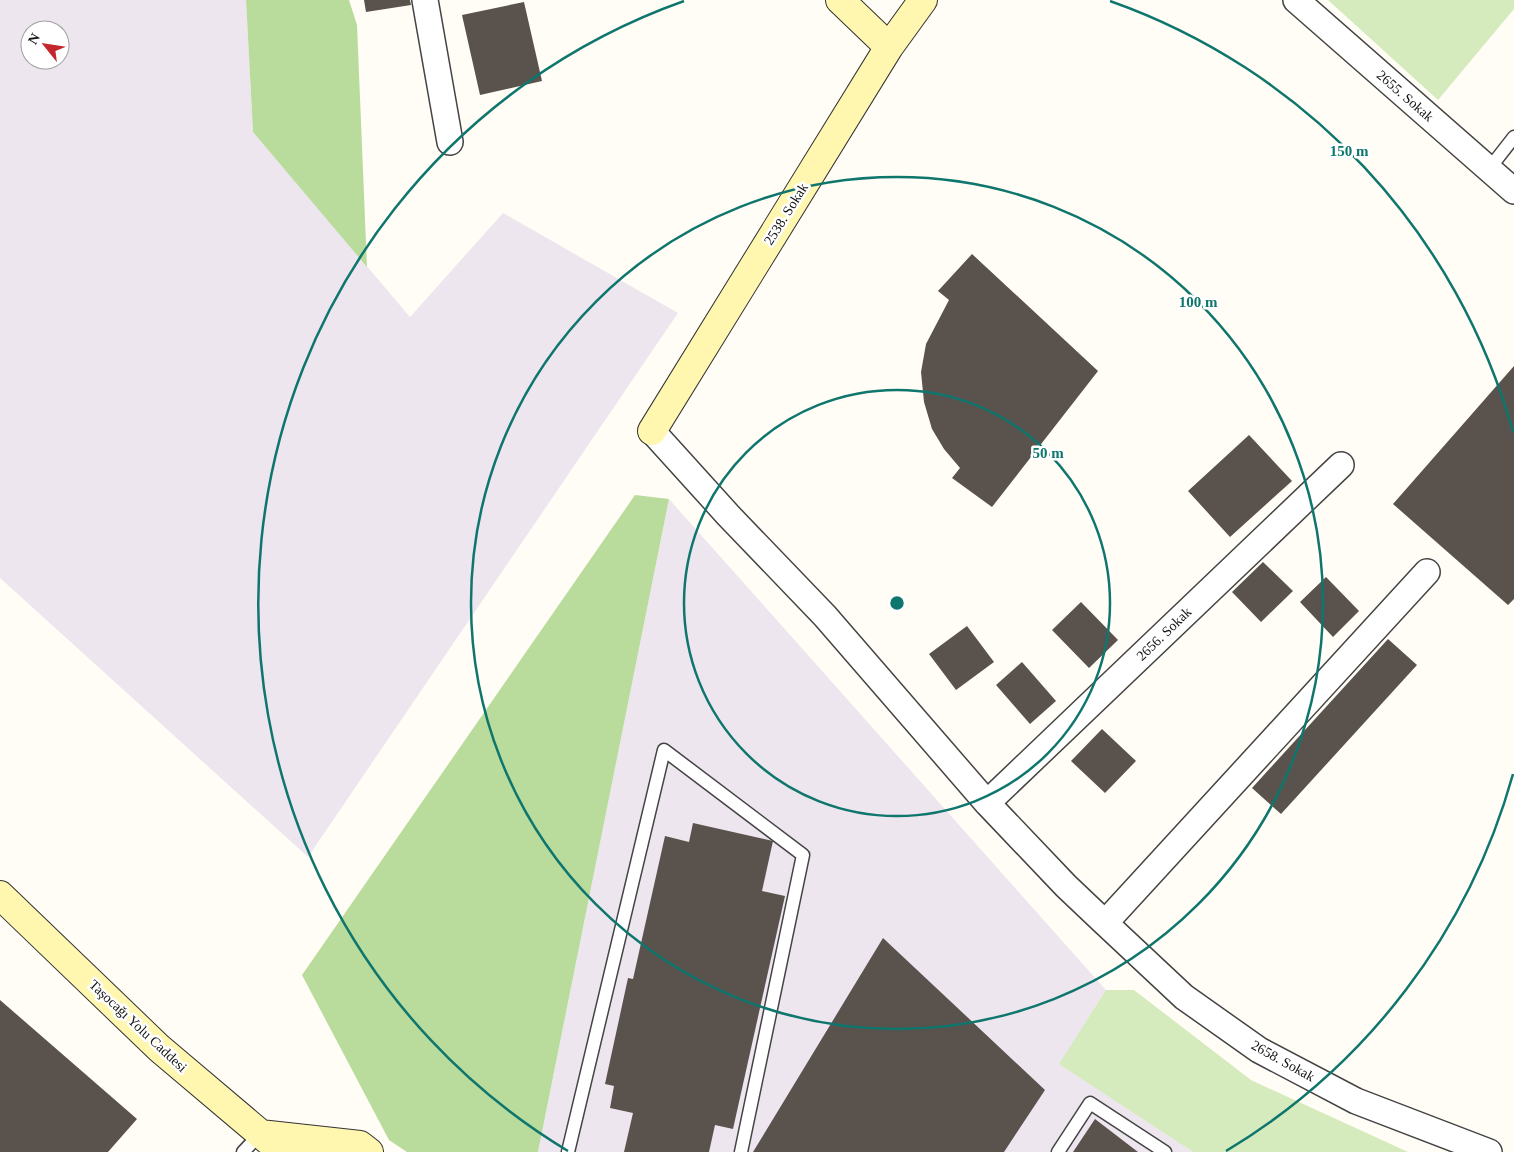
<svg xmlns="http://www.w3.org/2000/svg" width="1514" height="1152" viewBox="0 0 1514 1152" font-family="Georgia,serif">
  <rect width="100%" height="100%" fill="#fffdf5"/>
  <path fill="#eee6ef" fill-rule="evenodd" d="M 0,0 L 246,0 L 253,132 L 410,317 L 503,213 L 678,313 L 308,857 L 0,578 ZM 30,30 L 60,30 L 60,60 L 30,60 Z
    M 669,499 L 1106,990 L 1060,1064 L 1193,1152 L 538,1152 Z"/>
  <path fill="#d5ebbd" d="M 1328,0 L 1514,0 L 1514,9 L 1438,100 Z
    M 1106,990 L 1134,990 L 1251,1080 L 1408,1152 L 1193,1152 L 1059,1064 Z"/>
  <path fill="#b9dc9c" d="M 246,0 L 349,0 L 357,25 L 367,267 L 253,132 Z
    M 635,495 L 669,499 L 538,1152 L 407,1152 L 389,1140 L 302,975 Z"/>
  <path fill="#5a524d" d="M 364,0 L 410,0 L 411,5 L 366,12 Z
    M 524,2 L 542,81 L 480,95 L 462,15 Z
    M 972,254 L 1098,371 L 992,507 L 952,478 L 960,468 L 944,449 L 932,429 L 924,402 L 921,372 L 926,344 L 949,300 L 938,291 Z
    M 1514,366 L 1514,599 L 1508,605 L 1393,504 Z
    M 1249,435 L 1292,481 L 1230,537 L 1188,491 Z
    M 1263,562 L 1293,591 L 1261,622 L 1232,592 Z
    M 1326,577 L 1359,611 L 1333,637 L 1300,602 Z
    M 1081,602 L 1118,640 L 1089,668 L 1052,630 Z
    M 967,626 L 994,662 L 956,690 L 929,654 Z
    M 1388,639 L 1417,665 L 1281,814 L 1252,788 Z
    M 1022,662 L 1056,701 L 1030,724 L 996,685 Z
    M 1102,729 L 1136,761 L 1105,793 L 1071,761 Z
    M 693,823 L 773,841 L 762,891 L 785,896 L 733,1129 L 715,1125 L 709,1152 L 624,1152 L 633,1113 L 610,1108 L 614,1086 L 605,1084 L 628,978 L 633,979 L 665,836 L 689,842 Z
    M 883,938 L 1045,1090 L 1004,1152 L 753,1152 Z
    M 0,1000 L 137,1119 L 108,1152 L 0,1152 Z
    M 1095,1119 L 1138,1152 L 1073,1152 Z"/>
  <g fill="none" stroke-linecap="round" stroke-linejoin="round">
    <g stroke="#444" stroke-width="15">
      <path id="lane" d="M 1489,169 L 1514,137
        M 243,1152 L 260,1134
        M 568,1152 L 664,750 L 803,855 L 741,1152
        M 1058,1152 L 1090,1103 L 1165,1152"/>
    </g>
    <g stroke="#444" stroke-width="28">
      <path id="street" d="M 425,0 L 450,142
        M 1296,0 L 1514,191
        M 652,431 L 728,515 L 825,616 L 987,803 L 1066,886 L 1105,923 L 1427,572
        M 987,803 L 1341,465
        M 1105,923 L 1184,997 L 1259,1050 L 1356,1101 L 1489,1152"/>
    </g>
    <g stroke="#333" stroke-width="30">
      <path id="secondary" d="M 840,0 L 889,47
        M 652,431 L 889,47 L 923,0
        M 0,895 L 159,1048 L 282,1152
        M 260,1134 L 360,1145 L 369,1152"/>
    </g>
    <use href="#lane" stroke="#fff" stroke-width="12"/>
    <use href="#street" stroke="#fff" stroke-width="25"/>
    <use href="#secondary" stroke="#fff6b0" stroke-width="28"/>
  </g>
  <g fill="none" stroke="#0f766e" stroke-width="2.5">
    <circle cx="897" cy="603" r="213"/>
    <circle cx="897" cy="603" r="426"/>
    <path d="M1513 774A639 639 0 0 1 1226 1151M568 1151A639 639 0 0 1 684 1M1110 1A639 639 0 0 1 1513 432"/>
  </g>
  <g text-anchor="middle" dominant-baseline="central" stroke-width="5" stroke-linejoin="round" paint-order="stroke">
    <g font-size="14" fill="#111" stroke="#fff">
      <text transform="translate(1405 96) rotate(41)">2655. Sokak</text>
      <text transform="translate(786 214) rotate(-58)">2538. Sokak</text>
      <text transform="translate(1164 634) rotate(-44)">2656. Sokak</text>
      <text transform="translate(138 1026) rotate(43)">Taşocağı Yolu Caddesi</text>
      <text transform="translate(1283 1061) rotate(29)">2658. Sokak</text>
    </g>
  </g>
  <circle cx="897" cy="603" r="8" fill="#0f766e" stroke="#fff" stroke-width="2.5"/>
  <g font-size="15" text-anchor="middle" font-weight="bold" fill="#0f766e" stroke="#fff" stroke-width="5" stroke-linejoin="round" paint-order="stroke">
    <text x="1349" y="156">150 m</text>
    <text x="1198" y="307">100 m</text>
    <text x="1048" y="458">50 m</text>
  </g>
  <g transform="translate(45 45) rotate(300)"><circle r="24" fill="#ffffff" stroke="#a0a0a0"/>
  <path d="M0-4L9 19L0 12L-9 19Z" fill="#c4262e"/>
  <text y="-8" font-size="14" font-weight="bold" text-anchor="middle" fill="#111111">N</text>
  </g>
</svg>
